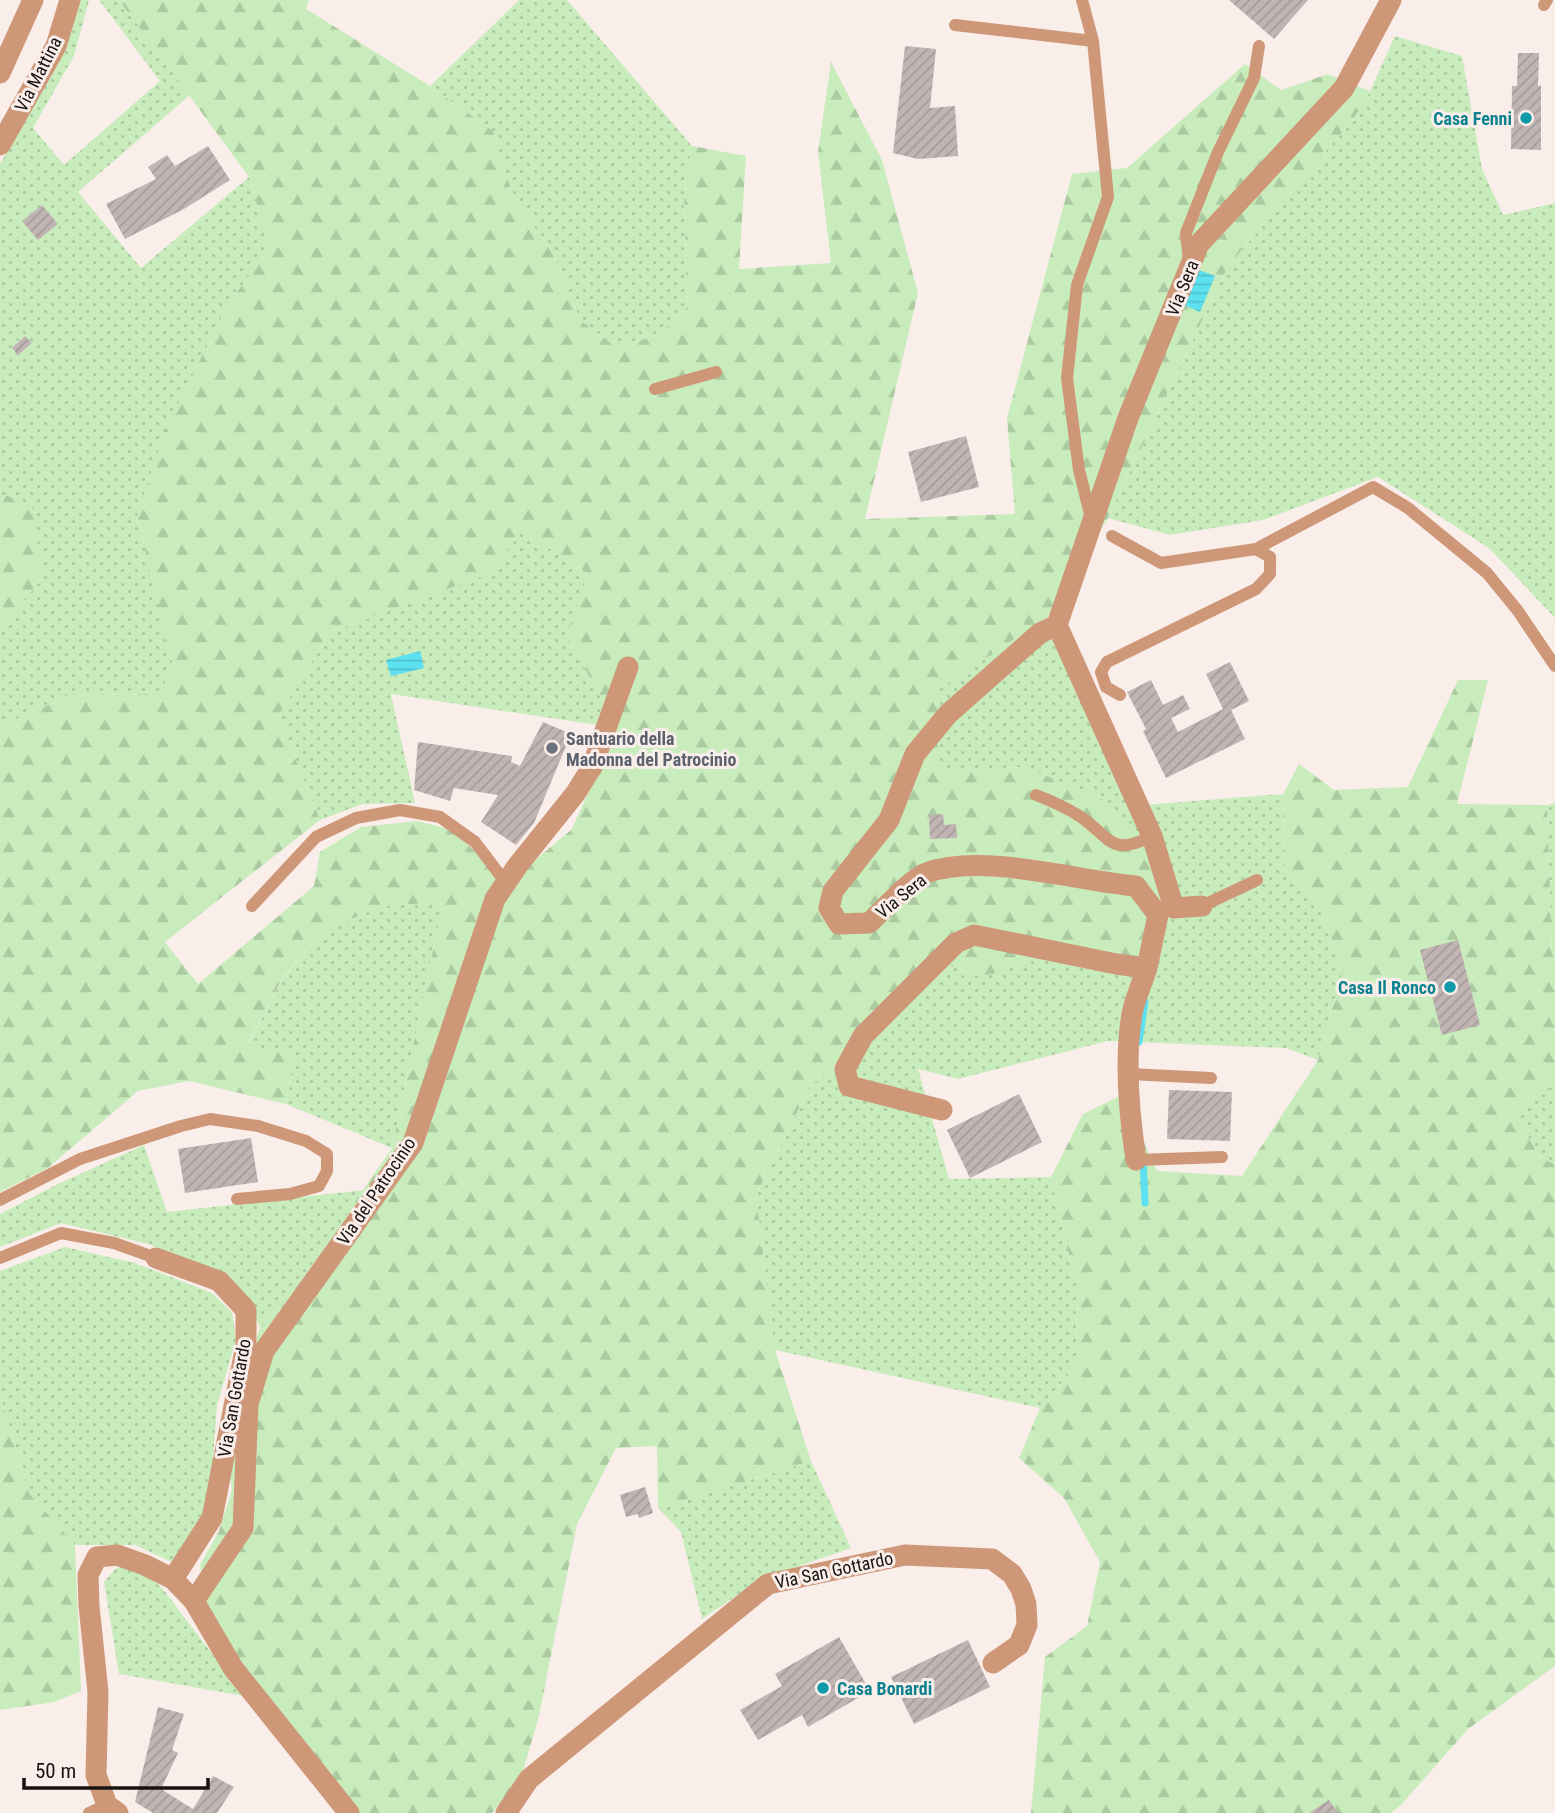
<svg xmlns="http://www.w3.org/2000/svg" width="1555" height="1813" viewBox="0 0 1555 1813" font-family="'Roboto Condensed',sans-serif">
  <defs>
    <pattern id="grass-dots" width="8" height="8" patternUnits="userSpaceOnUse" patternTransform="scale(1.75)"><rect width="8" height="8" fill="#c9ecbd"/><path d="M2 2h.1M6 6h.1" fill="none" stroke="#accaa1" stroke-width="1.8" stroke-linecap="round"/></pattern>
    <pattern id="forest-firs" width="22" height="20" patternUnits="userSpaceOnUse" patternTransform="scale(1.75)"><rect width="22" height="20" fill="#c9ecbd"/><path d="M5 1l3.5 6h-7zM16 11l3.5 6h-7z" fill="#accaa1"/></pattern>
    <pattern id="water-rules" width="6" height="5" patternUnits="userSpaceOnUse" patternTransform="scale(1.75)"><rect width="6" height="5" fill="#5de1f0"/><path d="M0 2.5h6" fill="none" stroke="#50c0cd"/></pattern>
    <pattern id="building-hatch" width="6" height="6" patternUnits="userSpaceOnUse" patternTransform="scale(1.75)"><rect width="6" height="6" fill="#c1b5b4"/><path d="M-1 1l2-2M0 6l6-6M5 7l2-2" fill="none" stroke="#a59b9a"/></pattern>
  </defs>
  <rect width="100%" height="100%" fill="#faeeea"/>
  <path fill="url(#grass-dots)" d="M 79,0 L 89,0 L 74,56 L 33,128 L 64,165 L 160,81 L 99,0 L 119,0 L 190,95 L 78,192 L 141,268 L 249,177 L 270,248 L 228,304 L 137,516 L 173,664 L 160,694 L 70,695 L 0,727 L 0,626 L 43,578 L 5,495 L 0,502 L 0,164 L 51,76 Z
    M 519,0 L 567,0 L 692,146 L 684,191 L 687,308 L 657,335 L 617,348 L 580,320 L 553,253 L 514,199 L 493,131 L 430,86 Z
    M 1395,36 L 1462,56 L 1482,169 L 1503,215 L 1555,203 L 1555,618 L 1489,548 L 1378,477 L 1263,520 L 1170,535 L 1108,518 L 1228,266 L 1354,118 L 1370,91 Z
    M 523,530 L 589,575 L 567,635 L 617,728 L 391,694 L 415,803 L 363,804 L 320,820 L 278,716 L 329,633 L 488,574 Z
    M 1048,617 L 1143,805 L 1283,794 L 1284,867 L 1322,914 L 1342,973 L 1318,1060 L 1286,1048 L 1108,1041 L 958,1079 L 918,1069 L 949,1179 L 1051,1177 L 1076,1284 L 1077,1365 L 1040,1408 L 775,1350 L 756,1195 L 810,1086 L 950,966 L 982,977 L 1024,767 L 938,771 L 938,689 Z
    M 1555,803 L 1555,964 L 1552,953 L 1547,805 Z
    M 443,902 L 392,1148 L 286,1104 L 294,1054 L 247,1046 L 283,978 L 323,931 L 382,906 Z
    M 1555,1085 L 1555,1164 L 1539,1157 L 1515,1112 Z
    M 144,1145 L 167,1212 L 364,1190 L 286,1302 L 260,1327 L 248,1302 L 223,1275 L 148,1244 L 61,1223 L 0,1247 L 0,1214 L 58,1184 Z
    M 65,1247 L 135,1263 L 212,1293 L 232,1312 L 236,1340 L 217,1405 L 210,1502 L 174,1563 L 135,1545 L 75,1545 L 29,1493 L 0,1395 L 0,1271 Z
    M 811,1461 L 851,1548 L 760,1580 L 702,1619 L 681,1532 L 658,1508 Z
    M 130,1564 L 147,1572 L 166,1593 L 244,1696 L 119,1674 L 104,1582 L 115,1569 Z"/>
  <path fill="url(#forest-firs)" fill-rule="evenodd" d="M 119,0 L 309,0 L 306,9 L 430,86 L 493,131 L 514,199 L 553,253 L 580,320 L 617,348 L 657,335 L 687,308 L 684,191 L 692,146 L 746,156 L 739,269 L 831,263 L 818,152 L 831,62 L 882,160 L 918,293 L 865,519 L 1015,514 L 1007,418 L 1072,174 L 1127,168 L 1245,64 L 1281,90 L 1328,74 L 1370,91 L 1354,118 L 1228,266 L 1108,518 L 1048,617 L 938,689 L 938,771 L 1024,767 L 1101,798 L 1142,841 L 1150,854 L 1170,915 L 1145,965 L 1055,953 L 982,977 L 950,966 L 810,1086 L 756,1195 L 775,1350 L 811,1461 L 658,1508 L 657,1446 L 616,1448 L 577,1524 L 539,1716 L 522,1775 L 492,1813 L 358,1813 L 226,1648 L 207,1609 L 200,1565 L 219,1531 L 232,1490 L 227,1444 L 260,1327 L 286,1302 L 392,1148 L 443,902 L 382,906 L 323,931 L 283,977 L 247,1045 L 294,1054 L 286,1104 L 189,1081 L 138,1091 L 48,1168 L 0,1192 L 0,727 L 70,695 L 160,694 L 173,664 L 137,516 L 165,430 L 228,304 L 270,248 L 249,177 ZM 523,531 L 588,574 L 567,635 L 617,728 L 572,829 L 502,888 L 482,858 L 452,830 L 418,821 L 361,827 L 320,852 L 314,886 L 198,984 L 165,942 L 320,820 L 278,716 L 329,633 L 488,574 Z
    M 5,495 L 32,506 L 43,578 L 0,626 L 0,502 Z
    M 1458,680 L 1488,680 L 1457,804 L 1547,805 L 1552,953 L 1555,964 L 1555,1085 L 1515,1112 L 1539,1157 L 1555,1164 L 1555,1666 L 1468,1729 L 1401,1805 L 1391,1813 L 1031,1813 L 1045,1657 L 1087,1626 L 1100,1562 L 1064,1498 L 1019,1458 L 1040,1408 L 1077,1365 L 1076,1284 L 1051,1177 L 1083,1114 L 1122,1095 L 1157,1171 L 1242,1176 L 1318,1060 L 1342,973 L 1322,914 L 1284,867 L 1283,794 L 1299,764 L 1334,790 L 1408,787 Z
    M 0,1395 L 29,1493 L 75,1545 L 81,1691 L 54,1702 L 0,1710 Z"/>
  <path fill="url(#water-rules)" d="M 1199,270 L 1215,276 L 1200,312 L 1184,305 Z
    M 420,651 L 424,668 L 391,676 L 386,660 Z"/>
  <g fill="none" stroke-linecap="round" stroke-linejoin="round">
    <path stroke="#5de1f0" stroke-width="7" d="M 1139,1042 L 1145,1002
      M 1143,1158 L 1145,1203"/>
  </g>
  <path fill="url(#building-hatch)" d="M 1229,0 L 1308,0 L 1274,39 Z
    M 905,46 L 936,49 L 930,108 L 955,106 L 958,156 L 918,159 L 893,153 Z
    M 1518,53 L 1539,53 L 1538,86 L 1541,86 L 1541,150 L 1511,149 L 1512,86 L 1517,86 Z
    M 208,146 L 230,180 L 184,209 L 125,239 L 106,204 L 156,179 L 148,167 L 167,155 L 175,166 Z
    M 42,205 L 58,224 L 38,240 L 22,221 Z
    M 25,336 L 32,343 L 18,355 L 12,348 Z
    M 966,436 L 979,487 L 921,502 L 908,452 Z
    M 1230,662 L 1249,701 L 1231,710 L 1245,739 L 1166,778 L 1143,731 L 1146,729 L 1127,692 L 1151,680 L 1163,705 L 1183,695 L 1190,709 L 1171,718 L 1178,732 L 1223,709 L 1206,674 Z
    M 543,722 L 571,734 L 534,823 L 516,845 L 481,822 L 498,795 L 454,788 L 450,801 L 414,790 L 418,742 L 512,756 L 511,762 L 520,766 Z
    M 943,814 L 944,825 L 956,824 L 957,838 L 930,839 L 929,815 Z
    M 1458,940 L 1480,1025 L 1442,1035 L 1420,950 Z
    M 1169,1090 L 1232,1092 L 1230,1141 L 1167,1139 Z
    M 1019,1094 L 1042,1142 L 970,1178 L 947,1130 Z
    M 251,1138 L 258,1182 L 185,1193 L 178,1149 Z
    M 645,1487 L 653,1513 L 639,1518 L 638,1514 L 626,1517 L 620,1495 Z
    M 839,1637 L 870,1691 L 808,1727 L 802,1715 L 758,1740 L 740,1710 L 782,1686 L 775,1674 Z
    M 968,1640 L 990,1687 L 914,1724 L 891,1677 Z
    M 158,1707 L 184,1714 L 172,1750 L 178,1753 L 161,1789 L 193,1809 L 213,1776 L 234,1787 L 217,1813 L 153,1813 L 135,1802 Z
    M 1329,1800 L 1338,1813 L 1309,1813 Z"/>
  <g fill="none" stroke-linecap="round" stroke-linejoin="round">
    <path stroke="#ce9778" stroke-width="12" d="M 1082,0 L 1093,41 L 1108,197 L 1077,285 L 1067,378 L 1079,470 L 1091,518
      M 1544,5 L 1547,0
      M 955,25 L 1093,41
      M 1189,260 L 1186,233 L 1218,152 L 1254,78 L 1259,46
      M 655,389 L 716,372
      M 1112,536 L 1161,563 L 1256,549 L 1373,487 L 1408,508 L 1487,573 L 1518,611 L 1555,666
      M 1120,695 L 1106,687 L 1101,672 L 1107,662 L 1256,589 L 1270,574 L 1270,557 L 1256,549
      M 1036,795 C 1052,801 1067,808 1081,817 C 1112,839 1111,857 1152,836
      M 252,906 L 316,837 L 356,818 L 400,810 L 440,817 L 475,842 L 506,883
      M 1202,906 L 1257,880
      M 1129,1074 L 1211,1078
      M 1136,1160 L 1222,1157
      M 0,1200 L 80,1159 L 181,1126 L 210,1119 L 258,1126 L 306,1141 L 327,1154 L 327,1171 L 319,1186 L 290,1194 L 237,1199
      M 0,1258 L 61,1233 L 114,1243 L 156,1258
      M 89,1813 L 107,1805"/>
    <path stroke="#ce9778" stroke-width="21" d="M 0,73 L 33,0
      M 0,145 L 56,46 L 70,0
      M 1202,906 L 1174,908 L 1152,836 L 1057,625 L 1128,418 L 1199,244 L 1344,88 L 1391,0
      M 942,1110 L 849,1086 L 845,1069 L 863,1036 L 956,943 L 974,935 L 1116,964 L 1147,968 L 1158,915 L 1136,886 C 1077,881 982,852 926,873 C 912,878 881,912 869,923 L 839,924 L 829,908 L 833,891 L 889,820 L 915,754 L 948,714 L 1040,633 L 1057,625
      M 1136,1160 C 1129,1114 1124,1061 1132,1014 C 1135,999 1142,983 1147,968
      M 156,1258 L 219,1281 L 246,1310 L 246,1345 L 212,1518 L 173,1579
      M 194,1601 L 243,1528 L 248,1404 L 264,1351 L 413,1143 L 495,899 L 518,865 L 575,794 L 592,767 L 628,667
      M 118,1813 L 107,1805 L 96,1775 L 98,1692 L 89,1606 L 88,1575 L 97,1557 L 117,1555 L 145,1565 L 173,1579 L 194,1601 L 233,1668 L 349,1813
      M 506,1813 L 529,1779 L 768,1584 L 905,1555 L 992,1559 L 1012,1574 L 1021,1589 L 1026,1604 L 1027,1625 L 1019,1645 L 993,1663"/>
  </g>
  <g fill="#0f9aa8" stroke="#faeeea" stroke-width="2.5">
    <circle cx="1526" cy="118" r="7"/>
    <circle cx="1450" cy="987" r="7"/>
    <circle cx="823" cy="1688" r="7"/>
  </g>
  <circle fill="#6b7280" stroke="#faeeea" stroke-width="2.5" cx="552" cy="748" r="7"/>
  <g text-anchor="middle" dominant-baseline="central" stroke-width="6" stroke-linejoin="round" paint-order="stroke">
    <g font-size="18" fill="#171311" stroke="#faeeea">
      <text transform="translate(38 74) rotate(-63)">Via Mattina</text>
      <text transform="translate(1182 288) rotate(-68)">Via Sera</text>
      <text transform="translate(901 896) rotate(-39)">Via Sera</text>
      <text transform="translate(376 1191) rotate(-56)">Via del Patrocinio</text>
      <text transform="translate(234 1398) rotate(-80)">Via San Gottardo</text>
      <text transform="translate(834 1570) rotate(-12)">Via San Gottardo</text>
    </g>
    <g font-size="18" font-weight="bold" fill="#0d838f" stroke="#faeeea" text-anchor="end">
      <text x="1512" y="118">Casa Fenni</text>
      <text x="1436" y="987">Casa Il Ronco</text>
      <text x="837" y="1688" text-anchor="start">Casa Bonardi</text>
    </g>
    <g font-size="18" font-weight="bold" fill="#5b616d" stroke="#faeeea" text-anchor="start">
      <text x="566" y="738">Santuario della<tspan x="566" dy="21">Madonna del Patrocinio</tspan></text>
    </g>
  </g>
  <path d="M24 1778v10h184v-10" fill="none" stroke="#171311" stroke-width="3.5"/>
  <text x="35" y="1778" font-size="21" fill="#171311" stroke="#faeeea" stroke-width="5" paint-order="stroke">50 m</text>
</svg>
